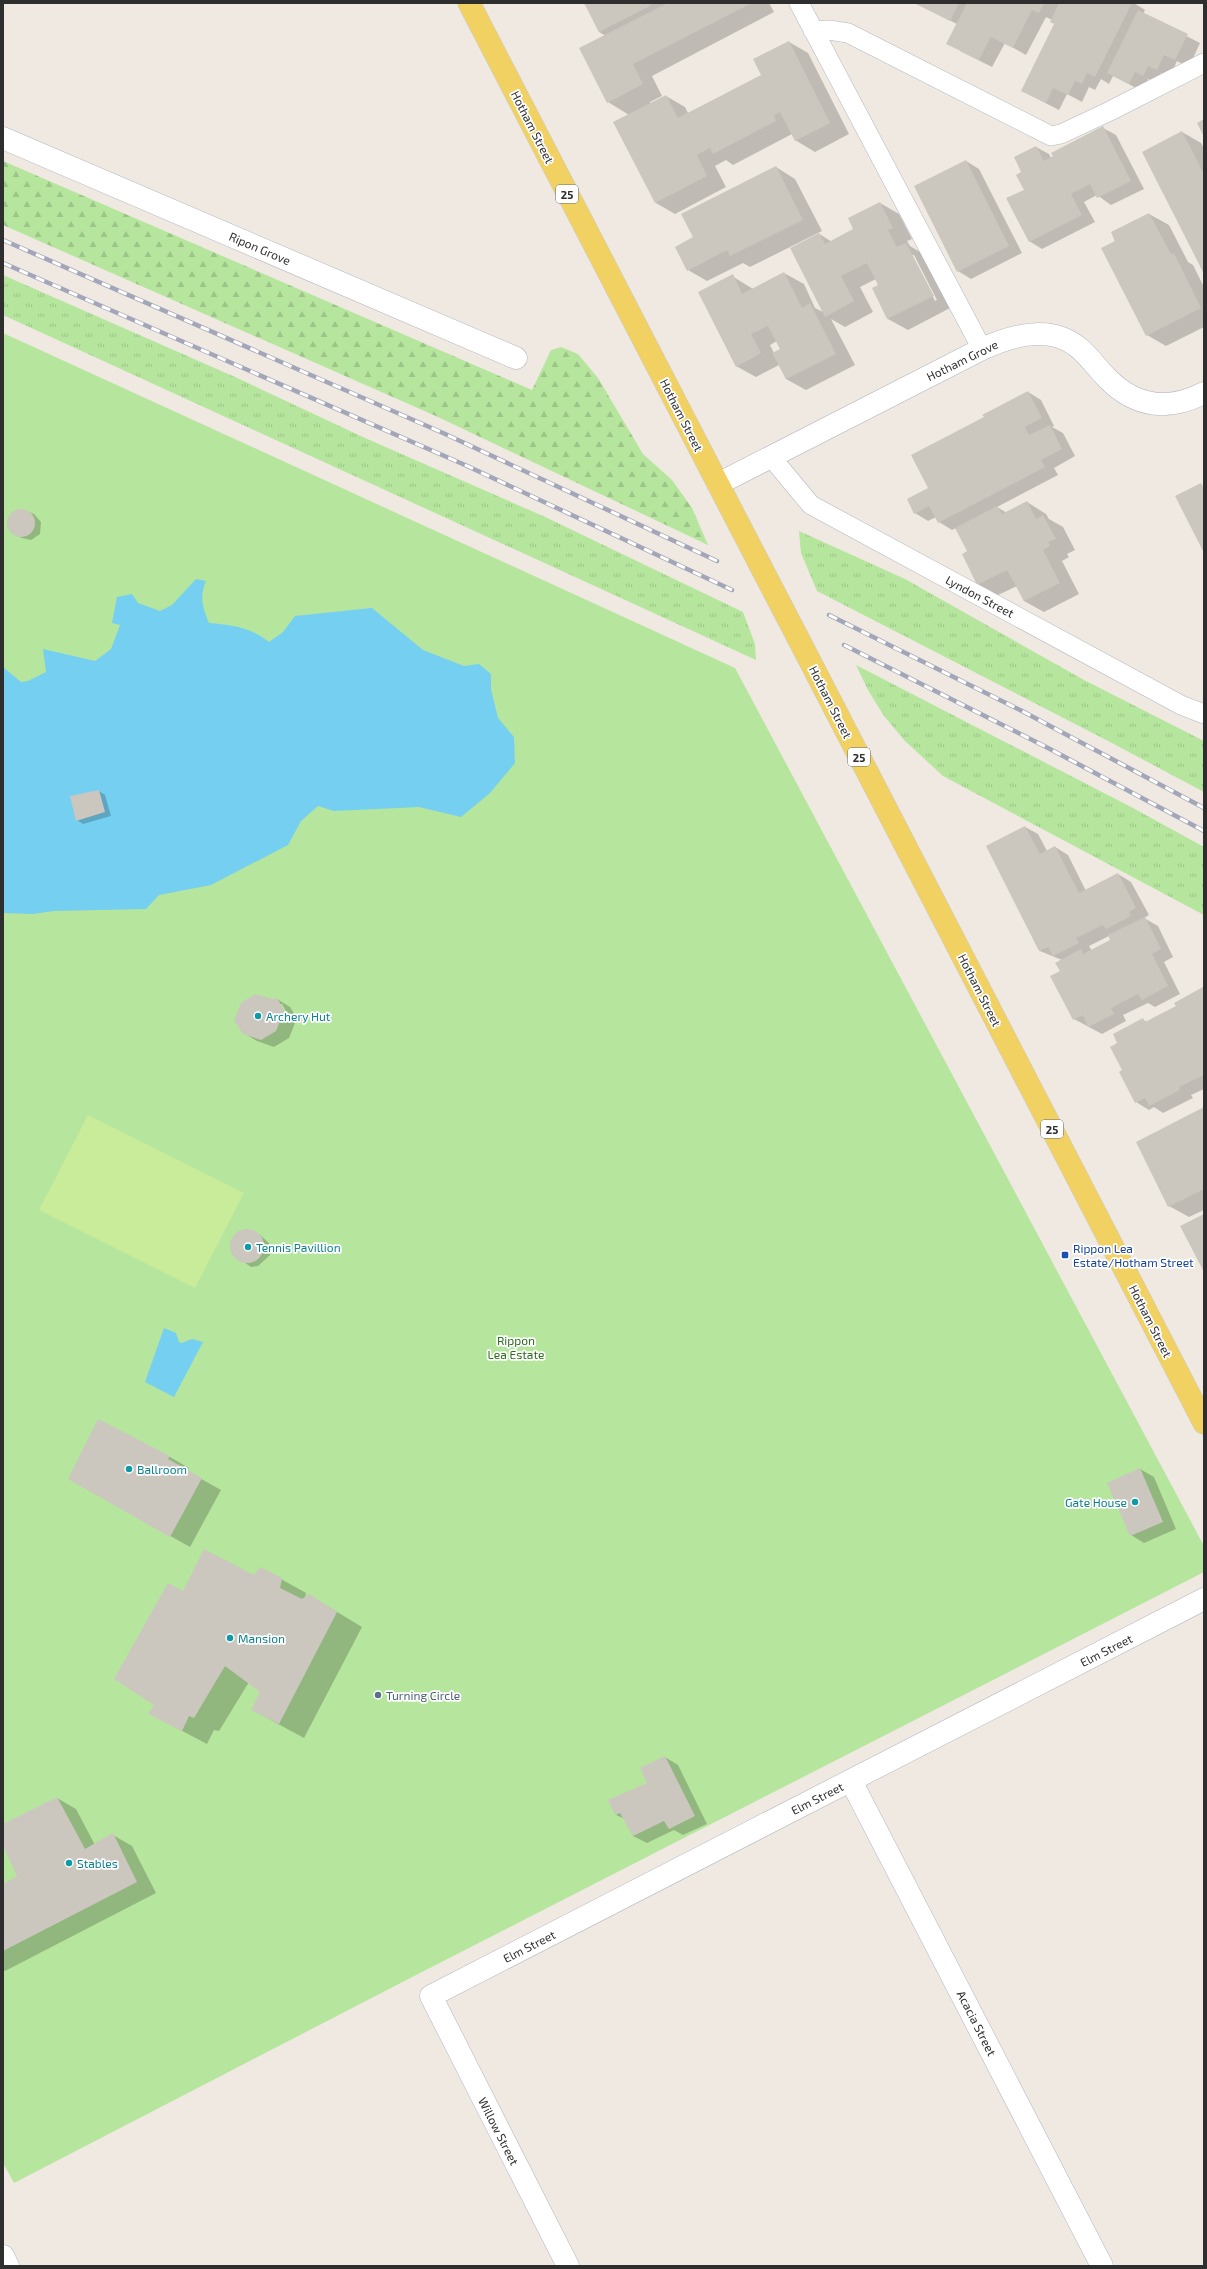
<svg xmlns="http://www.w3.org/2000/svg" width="1207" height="2269" viewBox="0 0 1207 2269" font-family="'Exo 2',sans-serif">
  <defs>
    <pattern id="grass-tufts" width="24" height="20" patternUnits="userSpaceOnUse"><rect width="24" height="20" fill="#b6e59e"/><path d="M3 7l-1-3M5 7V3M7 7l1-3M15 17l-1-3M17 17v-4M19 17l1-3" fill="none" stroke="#9dc588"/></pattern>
    <pattern id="forest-firs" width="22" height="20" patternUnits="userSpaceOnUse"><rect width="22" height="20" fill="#b6e59e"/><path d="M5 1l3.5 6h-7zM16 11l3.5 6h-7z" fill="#9dc588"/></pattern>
  </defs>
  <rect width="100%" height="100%" fill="#efe9e1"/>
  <path fill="url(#grass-tufts)" d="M 3,275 L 235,377 L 365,438 L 543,516 L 743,612 L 755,644 L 756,660 L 3,315 Z
    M 799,531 L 905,579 L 1084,680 L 1204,741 L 1204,792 L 1110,742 L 817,591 L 801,553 Z
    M 856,665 L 1133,808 L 1204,847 L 1204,915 L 943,776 L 905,741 L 884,716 L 868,690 Z"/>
  <path fill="url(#forest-firs)" d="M 3,161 L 532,390 L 551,350 L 561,347 L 578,354 L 598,378 L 643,454 L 672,480 L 692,508 L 708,545 L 438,417 L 3,225 Z"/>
  <path fill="#b6e59e" d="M 3,333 L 735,668 L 1204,1546 L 1204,1572 L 418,1974 L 14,2183 L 3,2163 Z"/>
  <path fill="#c9ec9a" d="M 88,1115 L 244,1193 L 195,1288 L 39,1210 Z"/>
  <path fill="#75cff0" d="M 196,579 L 206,581 C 199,597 203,608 209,623 C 231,625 251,627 269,642 L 283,632 L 295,616 L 372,608 L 423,650 L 464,666 L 479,664 L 491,674 L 491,689 L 498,718 L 514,737 L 515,763 L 490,793 L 461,817 L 419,807 L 334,811 L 318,806 L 301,821 L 288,845 L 211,885 L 159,895 L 146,909 L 54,911 L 33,914 L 3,913 L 3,667 L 21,682 L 28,681 L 46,672 L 43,649 L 95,661 L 111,649 L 120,625 L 112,623 L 117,597 L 132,594 L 138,603 L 160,611 L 172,605 Z
    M 164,1328 L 176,1333 L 179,1342 L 182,1343 L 192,1339 L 203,1342 L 174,1397 L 145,1382 Z"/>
  <path fill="#0003" fill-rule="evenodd" d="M 585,3 L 769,3 L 774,12 L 652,76 L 662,96 L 650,102 L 651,104 L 666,96 L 685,107 L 688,113 L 763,76 L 789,42 L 808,53 L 849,134 L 815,152 L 795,140 L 792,134 L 733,165 L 726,160 L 715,166 L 726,187 L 675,214 L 656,203 L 614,122 L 629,115 L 608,102 L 606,36 L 599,32 Z
    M 915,3 L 1134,3 L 1145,10 L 1143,14 L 1200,43 L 1189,67 L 1177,61 L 1170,77 L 1161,73 L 1157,83 L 1148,79 L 1142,91 L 1113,76 L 1109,84 L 1101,79 L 1095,90 L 1089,87 L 1082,102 L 1067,94 L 1059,110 L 1022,91 L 1055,24 L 1052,20 L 1046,17 L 1026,55 L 1005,43 L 992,67 L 960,51 L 957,24 Z
    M 1103,128 L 1116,135 L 1144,189 L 1111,205 L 1097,195 L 1084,202 L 1095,222 L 1042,249 L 1029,241 L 1023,172 L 1036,147 L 1049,154 L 1051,158 Z
    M 1182,132 L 1201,143 L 1204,148 L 1204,272 Z
    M 966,161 L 979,169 L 1022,253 L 971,279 L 958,271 Z
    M 776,167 L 795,179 L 822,231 L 750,267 L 743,263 L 707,281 L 688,270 Z
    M 880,203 L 899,214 L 912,239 L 907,241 L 910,246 L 925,255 L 952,307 L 908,330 L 888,319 L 873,289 L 879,285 L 876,279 L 860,287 L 873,312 L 845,327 L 831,319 L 855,365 L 806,390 L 786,379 L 779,365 L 756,377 L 736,366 L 732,276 L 753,289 L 784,273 L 804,284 L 815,308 L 823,312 L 818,233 L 832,242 L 854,230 ZM 912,255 L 914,255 L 937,300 L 935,301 ZM 777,341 L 781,349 L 774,353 L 770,345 Z
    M 1149,214 L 1169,225 L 1188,262 L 1193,265 L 1204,287 L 1204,327 L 1166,346 L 1147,335 L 1112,233 Z
    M 1028,392 L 1041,400 L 1054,426 L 1052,427 L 1063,433 L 1075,456 L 1054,468 L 1058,475 L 997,507 L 1007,513 L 1027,502 L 1046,514 L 1049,519 L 1063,527 L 1075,550 L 1067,554 L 1069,557 L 1062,561 L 1079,594 L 1044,612 L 1024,601 L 1017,586 L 998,595 L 978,584 L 969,552 L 956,528 L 952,530 L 939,522 L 936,517 L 928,521 L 915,513 L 930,488 L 985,418 Z
    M 21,509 L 34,514 L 41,522 L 40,534 L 31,540 L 22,538 L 15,535 L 7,526 L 10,515 Z
    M 99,791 L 105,795 L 111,816 L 83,824 L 77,820 Z
    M 1025,827 L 1038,834 L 1047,851 L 1055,847 L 1068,855 L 1086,891 L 1118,874 L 1131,882 L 1149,915 L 1144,918 L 1158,926 L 1173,957 L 1164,962 L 1180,994 L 1155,1007 L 1148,1003 L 1123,1015 L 1126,1021 L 1102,1034 L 1074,1019 L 1061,972 L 1062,960 L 1040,951 L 987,846 ZM 1109,936 L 1112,941 L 1092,951 L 1089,946 Z
    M 1203,989 L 1204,1089 L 1191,1095 L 1193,1098 L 1163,1113 L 1154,1107 L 1149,1110 L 1136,1102 L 1123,1070 L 1118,1044 L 1143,1020 L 1147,1022 L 1177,1007 L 1175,1003 Z
    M 277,999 L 290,1007 L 297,1018 L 289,1038 L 274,1047 L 257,1041 L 244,1033 L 273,1000 ZM 279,1004 L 282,1004 L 287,1013 L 286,1014 Z
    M 1204,1109 L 1204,1210 L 1189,1217 L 1169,1206 Z
    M 247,1229 L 260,1235 L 269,1243 L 271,1250 L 270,1255 L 258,1266 L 251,1267 L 234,1255 L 231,1247 L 234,1238 L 238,1232 Z
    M 99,1420 L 170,1457 L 189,1468 L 187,1471 L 221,1490 L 190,1547 L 69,1479 Z
    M 1140,1469 L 1154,1477 L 1176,1529 L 1144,1543 L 1131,1535 Z
    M 255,1577 L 281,1579 L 306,1593 L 305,1598 L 309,1595 L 362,1627 L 304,1738 L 252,1710 L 262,1691 L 249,1682 L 219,1731 L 214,1730 L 207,1744 L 150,1714 L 155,1705 L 183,1592 Z
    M 665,1757 L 678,1765 L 707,1824 L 683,1835 L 674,1830 L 647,1843 L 633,1836 L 625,1819 L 616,1815 L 648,1783 Z
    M 57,1798 L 76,1809 L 95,1845 L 113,1835 L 132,1846 L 156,1893 L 5,1971 L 3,1970 L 3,1885 L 19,1876 L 3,1844 L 3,1825 Z"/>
  <path fill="#cbc7bf" d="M 584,3 L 649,3 L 650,6 L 599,32 Z
    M 668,3 L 752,3 L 633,64 L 643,84 L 607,103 L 579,48 Z
    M 914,3 L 959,3 L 950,21 Z
    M 967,3 L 1044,3 L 1039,13 L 1032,10 L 1013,48 L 991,37 L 979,60 L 946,44 Z
    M 1059,3 L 1132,3 L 1095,77 L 1087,73 L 1082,84 L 1075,81 L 1068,95 L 1053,88 L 1046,103 L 1021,91 L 1054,24 L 1050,22 Z
    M 1138,10 L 1188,34 L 1175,60 L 1164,55 L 1157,70 L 1148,66 L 1143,76 L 1135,72 L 1129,84 L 1107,73 Z
    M 789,41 L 830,123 L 795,141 L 780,112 L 774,115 L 776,121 L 713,154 L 710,148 L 697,155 L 707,176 L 655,203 L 613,122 L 666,95 L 678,118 L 761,75 L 753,59 Z
    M 1204,119 L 1204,137 L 1197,123 Z
    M 1103,126 L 1131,181 L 1097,198 L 1090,184 L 1071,194 L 1082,215 L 1029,242 L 1006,198 L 1024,190 L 1016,175 L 1021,172 L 1014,157 L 1036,146 L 1044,161 L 1053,156 L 1051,153 Z
    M 1182,131 L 1204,174 L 1204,274 L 1142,152 Z
    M 966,160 L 1009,246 L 957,272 L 914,186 Z
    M 776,166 L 803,220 L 730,256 L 727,250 L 687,271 L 675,247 L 693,237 L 681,214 Z
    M 880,202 L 893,228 L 888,230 L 897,247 L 906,243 L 934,296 L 887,319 L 872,288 L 878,285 L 867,263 L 841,276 L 854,301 L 825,317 L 790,248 L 819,233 L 825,244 L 853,229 L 848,218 Z
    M 1149,213 L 1171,254 L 1174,253 L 1201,308 L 1146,336 L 1101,248 L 1115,241 L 1111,232 Z
    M 784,272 L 802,308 L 810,303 L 836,354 L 786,379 L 772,353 L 780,349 L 768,326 L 751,334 L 761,353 L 736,367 L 698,292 L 733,274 L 742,294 Z
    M 1028,391 L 1042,418 L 1025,427 L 1029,435 L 1050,425 L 1062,449 L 1041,460 L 1045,467 L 938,523 L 929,506 L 914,514 L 907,499 L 928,488 L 911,455 L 984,417 L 982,415 Z
    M 1201,483 L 1204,488 L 1204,553 L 1175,496 Z
    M 1027,501 L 1036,519 L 1043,515 L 1056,539 L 1048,542 L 1050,546 L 1043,550 L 1060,583 L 1024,601 L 1007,570 L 977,585 L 962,554 L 967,551 L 955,528 L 997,506 L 1002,514 Z
    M7 523a14 14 0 1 1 28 0a14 14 0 1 1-28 0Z
    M 99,790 L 105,812 L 76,821 L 70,796 Z
    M 1025,826 L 1040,854 L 1055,846 L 1079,893 L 1118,873 L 1136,908 L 1129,912 L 1131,916 L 1106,929 L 1103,925 L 1076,938 L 1079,943 L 1053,956 L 1048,947 L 1039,951 L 986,846 Z
    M 1145,917 L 1161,949 L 1152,954 L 1168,986 L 1142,1000 L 1138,994 L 1111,1008 L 1114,1014 L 1088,1027 L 1083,1015 L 1073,1020 L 1050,976 L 1060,971 L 1055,963 L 1081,949 L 1083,954 L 1110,940 L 1108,935 Z
    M 1203,987 L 1204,1075 L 1179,1087 L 1180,1090 L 1149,1106 L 1145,1098 L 1135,1103 L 1119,1072 L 1122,1070 L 1110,1047 L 1117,1043 L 1113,1034 L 1143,1018 L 1145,1022 L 1176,1006 L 1174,1003 Z
    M 255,994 L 273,999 L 277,998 L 284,1010 L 276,1031 L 261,1040 L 243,1034 L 234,1020 L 241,1003 Z
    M 1204,1107 L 1204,1189 L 1168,1207 L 1136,1142 Z
    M 1204,1214 L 1204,1272 L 1180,1226 Z
    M230 1246a17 17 0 1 1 34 0a17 17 0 1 1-34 0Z
    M 98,1419 L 170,1456 L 168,1459 L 202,1478 L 170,1537 L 68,1479 Z
    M 1140,1468 L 1163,1522 L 1130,1536 L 1107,1483 Z
    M 204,1549 L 254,1575 L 260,1567 L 282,1578 L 280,1588 L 302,1599 L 309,1594 L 337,1612 L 279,1724 L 251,1710 L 260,1692 L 225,1666 L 194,1718 L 189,1716 L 182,1731 L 148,1714 L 154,1705 L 114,1679 L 168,1583 L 183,1591 Z
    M 665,1756 L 695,1816 L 669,1829 L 664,1821 L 633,1836 L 620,1813 L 615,1815 L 608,1800 L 647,1783 L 640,1768 Z
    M 57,1797 L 85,1849 L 113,1833 L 137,1882 L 3,1951 L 3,1884 L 17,1876 L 3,1846 L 3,1824 Z"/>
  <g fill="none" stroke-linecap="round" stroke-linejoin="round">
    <g stroke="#b4b7c1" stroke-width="20">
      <path id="lane" d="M 799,3 L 982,349
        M 813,31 L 829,30 L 848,33 L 1051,136 L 1061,134 L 1110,111 L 1204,63
        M 771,457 L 811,505 L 1181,705 L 1204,714"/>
    </g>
    <g stroke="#b4b7c1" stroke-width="23">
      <path id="street" d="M 3,138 L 516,358
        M 718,484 L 982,349 C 1006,338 1036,328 1062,338 C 1083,346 1092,363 1107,378 C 1136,408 1169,411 1204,393
        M 851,1781 L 1102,2266
        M 3,2256 L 8,2266
        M 568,2266 L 431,1996 L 1204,1599"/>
    </g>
    <g stroke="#c9c9c9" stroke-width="23">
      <path id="primary" d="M 469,3 L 759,563
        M 798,638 L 1204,1423"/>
    </g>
    <use href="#lane" stroke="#fff" stroke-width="19"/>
    <use href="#street" stroke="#fff" stroke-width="22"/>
    <use href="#primary" stroke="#f2d163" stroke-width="22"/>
    <g stroke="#a3a6b8" stroke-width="4.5">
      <path id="rail" d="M 3,240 L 443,433 L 717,561
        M 3,263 L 465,465 L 732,590
        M 829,615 L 1022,711 L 1204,808
        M 844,645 L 1048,748 L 1204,831"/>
    </g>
    <use href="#rail" stroke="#fff" stroke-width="3" stroke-dasharray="9" stroke-linecap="butt"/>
    <g stroke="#c9c9c9" stroke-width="23" stroke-linecap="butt">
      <path id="primary-bridge" d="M 759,563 L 798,638"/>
    </g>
    <use href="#primary-bridge" stroke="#f2d163" stroke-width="22"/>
  </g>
  <g fill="#0f9aa8" stroke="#fff" stroke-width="1.5">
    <circle cx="258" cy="1016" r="4"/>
    <circle cx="248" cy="1247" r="4"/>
    <circle cx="129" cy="1469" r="4"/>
    <circle cx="1135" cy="1502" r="4"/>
    <circle cx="230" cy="1638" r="4"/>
    <circle cx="69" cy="1863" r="4"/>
  </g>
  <rect fill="#1a4fb4" stroke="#fff" stroke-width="1.5" x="1061" y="1251" width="8" height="8" rx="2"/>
  <circle fill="#5c6f8a" stroke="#fff" stroke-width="1.5" cx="378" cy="1695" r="4"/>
  <g text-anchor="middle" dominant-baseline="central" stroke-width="3.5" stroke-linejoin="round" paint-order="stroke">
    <g fill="#fff" stroke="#6d6d6d" stroke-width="1">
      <rect x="556" y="185" width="22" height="18" rx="3"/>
      <rect x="848" y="748" width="22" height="18" rx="3"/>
      <rect x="1041" y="1120" width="22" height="18" rx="3"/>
    </g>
    <g font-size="11" font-weight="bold" fill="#2e2e2e">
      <text x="567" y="194">25</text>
      <text x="859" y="757">25</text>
      <text x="1052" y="1129">25</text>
    </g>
    <g font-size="12" fill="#2e2e2e" stroke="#fff">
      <text transform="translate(533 127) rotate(63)">Hotham Street</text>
      <text transform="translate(260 248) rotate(23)">Ripon Grove</text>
      <text transform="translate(962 360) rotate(-26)">Hotham Grove</text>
      <text transform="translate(682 415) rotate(63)">Hotham Street</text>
      <text transform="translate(980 596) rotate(28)">Lyndon Street</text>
      <text transform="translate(831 702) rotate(63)">Hotham Street</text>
      <text transform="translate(980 990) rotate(63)">Hotham Street</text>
      <text transform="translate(1151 1321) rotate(63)">Hotham Street</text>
      <text transform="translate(1106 1650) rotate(-27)">Elm Street</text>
      <text transform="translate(817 1798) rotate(-27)">Elm Street</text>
      <text transform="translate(529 1946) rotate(-27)">Elm Street</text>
      <text transform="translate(977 2023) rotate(63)">Acacia Street</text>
      <text transform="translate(499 2131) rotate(63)">Willow Street</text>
    </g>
    <g font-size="12" fill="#0d838f" stroke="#fff" text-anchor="start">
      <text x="266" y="1016">Archery Hut</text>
      <text x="256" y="1247">Tennis Pavillion</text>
      <text x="137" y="1469">Ballroom</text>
      <text x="1127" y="1502" text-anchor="end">Gate House</text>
      <text x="238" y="1638">Mansion</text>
      <text x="77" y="1863">Stables</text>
    </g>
    <g font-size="12" fill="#164399" stroke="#fff" text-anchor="start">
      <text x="1073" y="1248">Rippon Lea<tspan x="1073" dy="14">Estate/Hotham Street</tspan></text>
    </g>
    <g font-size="12" fill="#2c6e1b" stroke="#fff">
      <text x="516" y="1340">Rippon<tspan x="516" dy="14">Lea Estate</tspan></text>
    </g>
    <g font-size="12" fill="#4e5e75" stroke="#fff" text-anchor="start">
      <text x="386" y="1695">Turning Circle</text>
    </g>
  </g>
  <rect width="1207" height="2269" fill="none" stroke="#2e2e2e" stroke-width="8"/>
</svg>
